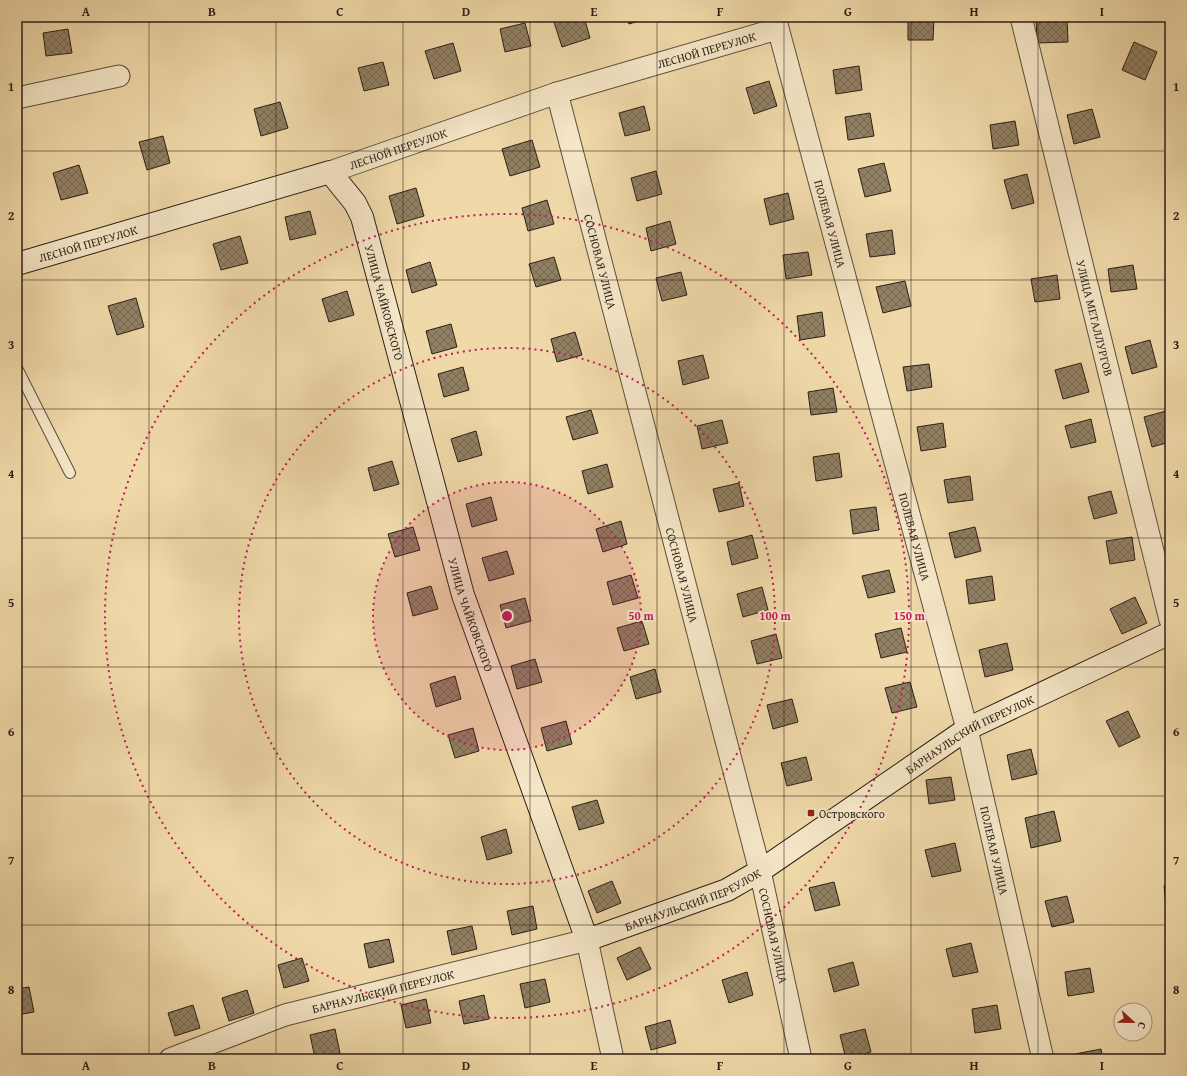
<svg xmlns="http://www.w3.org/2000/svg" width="1187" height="1076" viewBox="0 0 1187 1076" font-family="'Gentium Book Plus',serif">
  <defs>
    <pattern id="building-cross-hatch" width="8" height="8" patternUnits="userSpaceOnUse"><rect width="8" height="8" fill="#918063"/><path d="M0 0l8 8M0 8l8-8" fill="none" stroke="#776851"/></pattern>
  </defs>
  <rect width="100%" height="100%" fill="#f0d9a9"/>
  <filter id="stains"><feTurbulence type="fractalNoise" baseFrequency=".005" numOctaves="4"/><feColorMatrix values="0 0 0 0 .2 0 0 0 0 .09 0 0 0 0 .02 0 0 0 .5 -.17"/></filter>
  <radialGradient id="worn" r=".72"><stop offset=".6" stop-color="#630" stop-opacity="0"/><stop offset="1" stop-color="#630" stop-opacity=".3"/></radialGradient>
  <path fill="url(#building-cross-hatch)" stroke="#2b1f17" d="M 560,17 L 584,17 L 590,38 L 562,47 L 553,19 Z
    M 626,17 L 652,17 L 629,24 Z
    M 908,17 L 934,17 L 933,40 L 908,40 Z
    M 1036,17 L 1067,17 L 1068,42 L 1037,43 Z
    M 525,23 L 531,46 L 505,52 L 500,29 Z
    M 68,29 L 72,53 L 46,56 L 43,33 Z
    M 1134,42 L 1157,52 L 1145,80 L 1122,70 Z
    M 453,43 L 461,71 L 434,79 L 425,51 Z
    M 383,62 L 389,85 L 364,91 L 358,68 Z
    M 859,66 L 862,90 L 836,94 L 833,70 Z
    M 769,81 L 777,106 L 754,114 L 746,88 Z
    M 280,102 L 288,128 L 261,136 L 254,109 Z
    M 644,106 L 650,130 L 625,136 L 619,113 Z
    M 1092,109 L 1100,137 L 1074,144 L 1067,115 Z
    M 870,113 L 874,136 L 848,140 L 845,117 Z
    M 1015,121 L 1019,145 L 993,149 L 990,125 Z
    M 163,136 L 170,163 L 147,170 L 139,142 Z
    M 532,140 L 540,167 L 510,176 L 502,149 Z
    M 884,163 L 891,191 L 865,197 L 858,169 Z
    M 79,165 L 88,193 L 61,200 L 53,173 Z
    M 656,171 L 662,194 L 637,201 L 631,178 Z
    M 1027,174 L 1034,203 L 1012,209 L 1004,180 Z
    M 416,188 L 424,216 L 397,224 L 389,196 Z
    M 788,193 L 794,219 L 770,225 L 764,199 Z
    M 547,200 L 554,224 L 528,231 L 522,208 Z
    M 310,211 L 316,234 L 290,240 L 285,217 Z
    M 670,221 L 676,244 L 651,251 L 646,228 Z
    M 892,230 L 895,254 L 870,257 L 866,234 Z
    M 240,236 L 248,263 L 221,270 L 213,244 Z
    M 808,252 L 812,275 L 786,279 L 783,255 Z
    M 554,257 L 561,280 L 536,287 L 529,264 Z
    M 430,262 L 437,285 L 412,293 L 406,270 Z
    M 1133,265 L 1137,289 L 1111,292 L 1108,269 Z
    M 681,272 L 687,295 L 662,301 L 656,278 Z
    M 1057,275 L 1060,299 L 1035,302 L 1031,279 Z
    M 905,281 L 911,306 L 883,313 L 876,287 Z
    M 347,291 L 354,315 L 329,322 L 322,299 Z
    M 136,298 L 144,327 L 117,335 L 108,306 Z
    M 822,312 L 825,336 L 800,340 L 797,316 Z
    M 451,324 L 457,347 L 432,354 L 426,331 Z
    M 575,332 L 582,355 L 557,362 L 551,339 Z
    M 1150,340 L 1157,367 L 1132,374 L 1125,347 Z
    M 703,355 L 709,378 L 683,385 L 678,361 Z
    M 1081,363 L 1089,392 L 1063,399 L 1055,370 Z
    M 929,364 L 932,387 L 907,391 L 903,367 Z
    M 463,367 L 469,390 L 444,397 L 438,374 Z
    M 833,388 L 837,412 L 811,415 L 808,392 Z
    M 591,410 L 598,433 L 573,440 L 566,417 Z
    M 1170,410 L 1170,442 L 1152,447 L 1144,417 Z
    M 1091,419 L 1096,442 L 1071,448 L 1065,426 Z
    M 722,420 L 728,443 L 702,449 L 697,426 Z
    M 943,423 L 946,447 L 921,451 L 917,427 Z
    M 476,431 L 482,455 L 458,462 L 451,439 Z
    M 839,453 L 842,477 L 816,481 L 813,457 Z
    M 392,461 L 399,484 L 374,491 L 368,468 Z
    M 607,464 L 613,487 L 588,494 L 582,471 Z
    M 970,476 L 973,500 L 948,503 L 944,480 Z
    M 739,483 L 744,506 L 719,512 L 713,489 Z
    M 1111,491 L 1117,513 L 1094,519 L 1088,497 Z
    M 491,497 L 497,520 L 472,527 L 466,504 Z
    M 876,507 L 879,530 L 853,534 L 850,510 Z
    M 621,521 L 627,544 L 603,552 L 596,529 Z
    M 413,527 L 420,550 L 395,557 L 388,534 Z
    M 975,527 L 981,551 L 955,558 L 949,533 Z
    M 752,535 L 758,558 L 732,565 L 727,542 Z
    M 1132,537 L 1135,560 L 1110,564 L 1106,541 Z
    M 507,551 L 514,574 L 489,581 L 482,558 Z
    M 889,570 L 895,592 L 868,598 L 862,576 Z
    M 631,575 L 638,598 L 613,605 L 607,582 Z
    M 992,576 L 995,600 L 969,604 L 966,580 Z
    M 431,586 L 438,609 L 413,616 L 407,593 Z
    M 762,587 L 768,610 L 743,617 L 737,594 Z
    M 1135,597 L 1147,623 L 1122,634 L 1110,609 Z
    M 525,598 L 531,621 L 506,628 L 500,605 Z
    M 642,621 L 649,644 L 624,651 L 617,628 Z
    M 901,628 L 907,652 L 881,658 L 875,634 Z
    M 776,634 L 782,658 L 757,664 L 751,641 Z
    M 1007,643 L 1013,670 L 985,677 L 979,650 Z
    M 535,659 L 542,682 L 517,689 L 511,666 Z
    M 655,669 L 661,692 L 636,699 L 630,677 Z
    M 455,676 L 461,699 L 436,707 L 430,684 Z
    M 910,682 L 917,707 L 892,713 L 885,688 Z
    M 792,699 L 798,722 L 773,729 L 767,705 Z
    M 1128,711 L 1140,737 L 1119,747 L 1106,721 Z
    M 566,721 L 572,744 L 547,751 L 541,728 Z
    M 473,728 L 479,751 L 455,758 L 448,735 Z
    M 1031,749 L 1037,774 L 1012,780 L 1007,755 Z
    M 806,757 L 812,780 L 787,786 L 781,763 Z
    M 951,777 L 955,800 L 929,804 L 926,780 Z
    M 597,800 L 604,823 L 579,830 L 572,807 Z
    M 1054,811 L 1061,841 L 1031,848 L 1025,818 Z
    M 506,829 L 512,853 L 487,860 L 481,837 Z
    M 955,843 L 961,871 L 932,877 L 925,850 Z
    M 612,881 L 621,903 L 597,913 L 588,891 Z
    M 834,882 L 840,905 L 815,911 L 809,888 Z
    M 1164,886 L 1170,886 L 1170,916 L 1167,917 Z
    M 1067,896 L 1074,922 L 1052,927 L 1045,901 Z
    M 533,906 L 537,929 L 512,935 L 507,911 Z
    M 472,926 L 477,949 L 452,955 L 447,931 Z
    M 389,939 L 394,962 L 369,968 L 364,944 Z
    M 971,943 L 978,972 L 953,977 L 946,949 Z
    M 640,947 L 651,969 L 627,980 L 617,958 Z
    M 302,958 L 309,981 L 284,988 L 278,965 Z
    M 853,962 L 859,985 L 834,992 L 828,969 Z
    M 1090,968 L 1094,992 L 1068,996 L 1065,972 Z
    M 747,972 L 753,995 L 729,1003 L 722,980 Z
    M 545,979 L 550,1002 L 525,1008 L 520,984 Z
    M 29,987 L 34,1012 L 17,1015 L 17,989 Z
    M 247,990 L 254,1013 L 229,1021 L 222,998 Z
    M 484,995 L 489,1019 L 464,1024 L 459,1001 Z
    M 426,999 L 431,1023 L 406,1028 L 401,1005 Z
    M 193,1005 L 200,1028 L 175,1036 L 168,1013 Z
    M 997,1005 L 1001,1029 L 975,1033 L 972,1009 Z
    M 670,1020 L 676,1043 L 651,1050 L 645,1027 Z
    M 335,1029 L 340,1053 L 315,1058 L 310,1035 Z
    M 865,1029 L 871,1052 L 846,1059 L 840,1035 Z
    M 1101,1049 L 1103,1059 L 1076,1059 L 1075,1054 Z"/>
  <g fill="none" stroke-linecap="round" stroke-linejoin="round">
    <g stroke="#5c4e3c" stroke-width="12">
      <path id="lane" d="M 17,368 L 70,473"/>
    </g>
    <g stroke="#5c4e3c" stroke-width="23">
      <g id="street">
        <path id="s1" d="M 775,17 L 967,729 L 1043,1059"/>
        <path id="s2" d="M 1021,17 L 1170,620"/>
        <path id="s3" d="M 557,93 L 760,871 L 801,1059"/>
        <path d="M 17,98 L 119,76"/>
        <path id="s4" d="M 330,172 L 557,93 L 777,29"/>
        <path id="s5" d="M 170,1059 L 285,1015 L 587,940 L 613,1059"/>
      </g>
    </g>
    <g stroke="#2b1f17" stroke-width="24">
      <g id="secondary">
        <path id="s6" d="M 17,264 L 330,172 L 355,203 L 362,217 L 463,595 L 587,940 L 727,890 L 760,871 L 967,729 L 1170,633"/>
      </g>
    </g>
    <use href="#lane" stroke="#f5e6c7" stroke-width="10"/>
    <use href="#street" stroke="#f5e6c7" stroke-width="21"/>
    <use href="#secondary" stroke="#f5e6c7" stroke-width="22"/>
  </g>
  <path fill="none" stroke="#2b1f17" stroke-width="1" stroke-opacity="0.55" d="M 149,17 L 149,1059M 276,17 L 276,1059M 403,17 L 403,1059M 530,17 L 530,1059M 657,17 L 657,1059M 784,17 L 784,1059M 911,17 L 911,1059M 1038,17 L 1038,1059M 17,151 L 1170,151M 17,280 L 1170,280M 17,409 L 1170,409M 17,538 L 1170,538M 17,667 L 1170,667M 17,796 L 1170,796M 17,925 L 1170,925"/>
  <circle cx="507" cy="616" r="134" fill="#c2185b" fill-opacity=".12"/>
  <g fill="none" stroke="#c2185b" stroke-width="2" stroke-dasharray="2 4">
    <circle cx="507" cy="616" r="134"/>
    <circle cx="507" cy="616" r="268"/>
    <circle cx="507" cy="616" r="402"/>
  </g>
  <rect fill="#8f2418" stroke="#f5e6c7" stroke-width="1.5" x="807" y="809" width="8" height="8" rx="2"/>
  <g text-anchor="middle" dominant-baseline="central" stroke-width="4" stroke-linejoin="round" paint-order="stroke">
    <g font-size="12" fill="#2b1f17" stroke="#f5e6c7">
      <text stroke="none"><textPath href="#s4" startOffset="396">ЛЕСНОЙ ПЕРЕУЛОК</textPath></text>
      <text stroke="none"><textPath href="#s4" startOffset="72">ЛЕСНОЙ ПЕРЕУЛОК</textPath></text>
      <text stroke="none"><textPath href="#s1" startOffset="214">ПОЛЕВАЯ УЛИЦА</textPath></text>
      <text stroke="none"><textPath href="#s6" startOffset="74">ЛЕСНОЙ ПЕРЕУЛОК</textPath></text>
      <text stroke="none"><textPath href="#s3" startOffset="174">СОСНОВАЯ УЛИЦА</textPath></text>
      <text stroke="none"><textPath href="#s6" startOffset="470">УЛИЦА ЧАЙКОВСКОГО</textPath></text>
      <text stroke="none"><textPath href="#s2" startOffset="310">УЛИЦА МЕТАЛЛУРГОВ</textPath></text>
      <text stroke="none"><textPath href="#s1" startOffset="538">ПОЛЕВАЯ УЛИЦА</textPath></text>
      <text stroke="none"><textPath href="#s3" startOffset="498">СОСНОВАЯ УЛИЦА</textPath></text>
      <text stroke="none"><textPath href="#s6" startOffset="794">УЛИЦА ЧАЙКОВСКОГО</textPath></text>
      <text stroke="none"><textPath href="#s6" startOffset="1577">БАРНАУЛЬСКИЙ ПЕРЕУЛОК</textPath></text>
      <text stroke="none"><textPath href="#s1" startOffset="862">ПОЛЕВАЯ УЛИЦА</textPath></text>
      <text stroke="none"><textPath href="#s6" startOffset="1253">БАРНАУЛЬСКИЙ ПЕРЕУЛОК</textPath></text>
      <text stroke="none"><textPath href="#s3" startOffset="870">СОСНОВАЯ УЛИЦА</textPath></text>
      <text stroke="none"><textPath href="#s5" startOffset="224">БАРНАУЛЬСКИЙ ПЕРЕУЛОК</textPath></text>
    </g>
    <g font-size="12" fill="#2b1f17" stroke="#f5e6c7" text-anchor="start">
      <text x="819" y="813">Островского</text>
    </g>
  </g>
  <circle cx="507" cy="616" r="6" fill="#c2185b" stroke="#f5e6c7" stroke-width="2"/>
  <g font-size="12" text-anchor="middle" font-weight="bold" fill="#c2185b" stroke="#f5e6c7" stroke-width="4" stroke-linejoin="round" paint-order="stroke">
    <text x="641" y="620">50 m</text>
    <text x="775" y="620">100 m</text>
    <text x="909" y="620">150 m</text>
  </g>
  <rect width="1187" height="1076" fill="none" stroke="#f0d9a9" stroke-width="44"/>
  <g transform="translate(1133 1022) rotate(112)"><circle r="19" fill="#f5e6c7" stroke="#a49681"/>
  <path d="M0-3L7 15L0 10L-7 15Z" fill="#8f2418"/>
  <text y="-6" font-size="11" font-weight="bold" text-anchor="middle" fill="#2b1f17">С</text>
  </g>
  <rect x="22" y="22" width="1143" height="1032" fill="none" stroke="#2b1f17" stroke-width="1.5"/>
  <g font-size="13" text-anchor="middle" font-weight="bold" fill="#2b1f17">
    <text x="86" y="16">A</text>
    <text x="212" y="16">B</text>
    <text x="340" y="16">C</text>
    <text x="466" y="16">D</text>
    <text x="594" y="16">E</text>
    <text x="720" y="16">F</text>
    <text x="848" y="16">G</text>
    <text x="974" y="16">H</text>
    <text x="1102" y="16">I</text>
    <text x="11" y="91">1</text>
    <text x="1176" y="91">1</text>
    <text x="11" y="220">2</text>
    <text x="1176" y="220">2</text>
    <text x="11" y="349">3</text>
    <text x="1176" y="349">3</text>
    <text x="11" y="478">4</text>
    <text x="1176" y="478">4</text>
    <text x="11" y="607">5</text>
    <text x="1176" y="607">5</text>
    <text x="11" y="736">6</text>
    <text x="1176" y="736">6</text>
    <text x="11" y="865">7</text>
    <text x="1176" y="865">7</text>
    <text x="11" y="994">8</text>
    <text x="1176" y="994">8</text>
    <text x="86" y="1070">A</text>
    <text x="212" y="1070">B</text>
    <text x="340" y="1070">C</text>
    <text x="466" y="1070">D</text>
    <text x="594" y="1070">E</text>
    <text x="720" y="1070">F</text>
    <text x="848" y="1070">G</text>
    <text x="974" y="1070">H</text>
    <text x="1102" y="1070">I</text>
  </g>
  <rect width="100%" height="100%" filter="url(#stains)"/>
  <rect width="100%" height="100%" fill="url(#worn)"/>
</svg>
